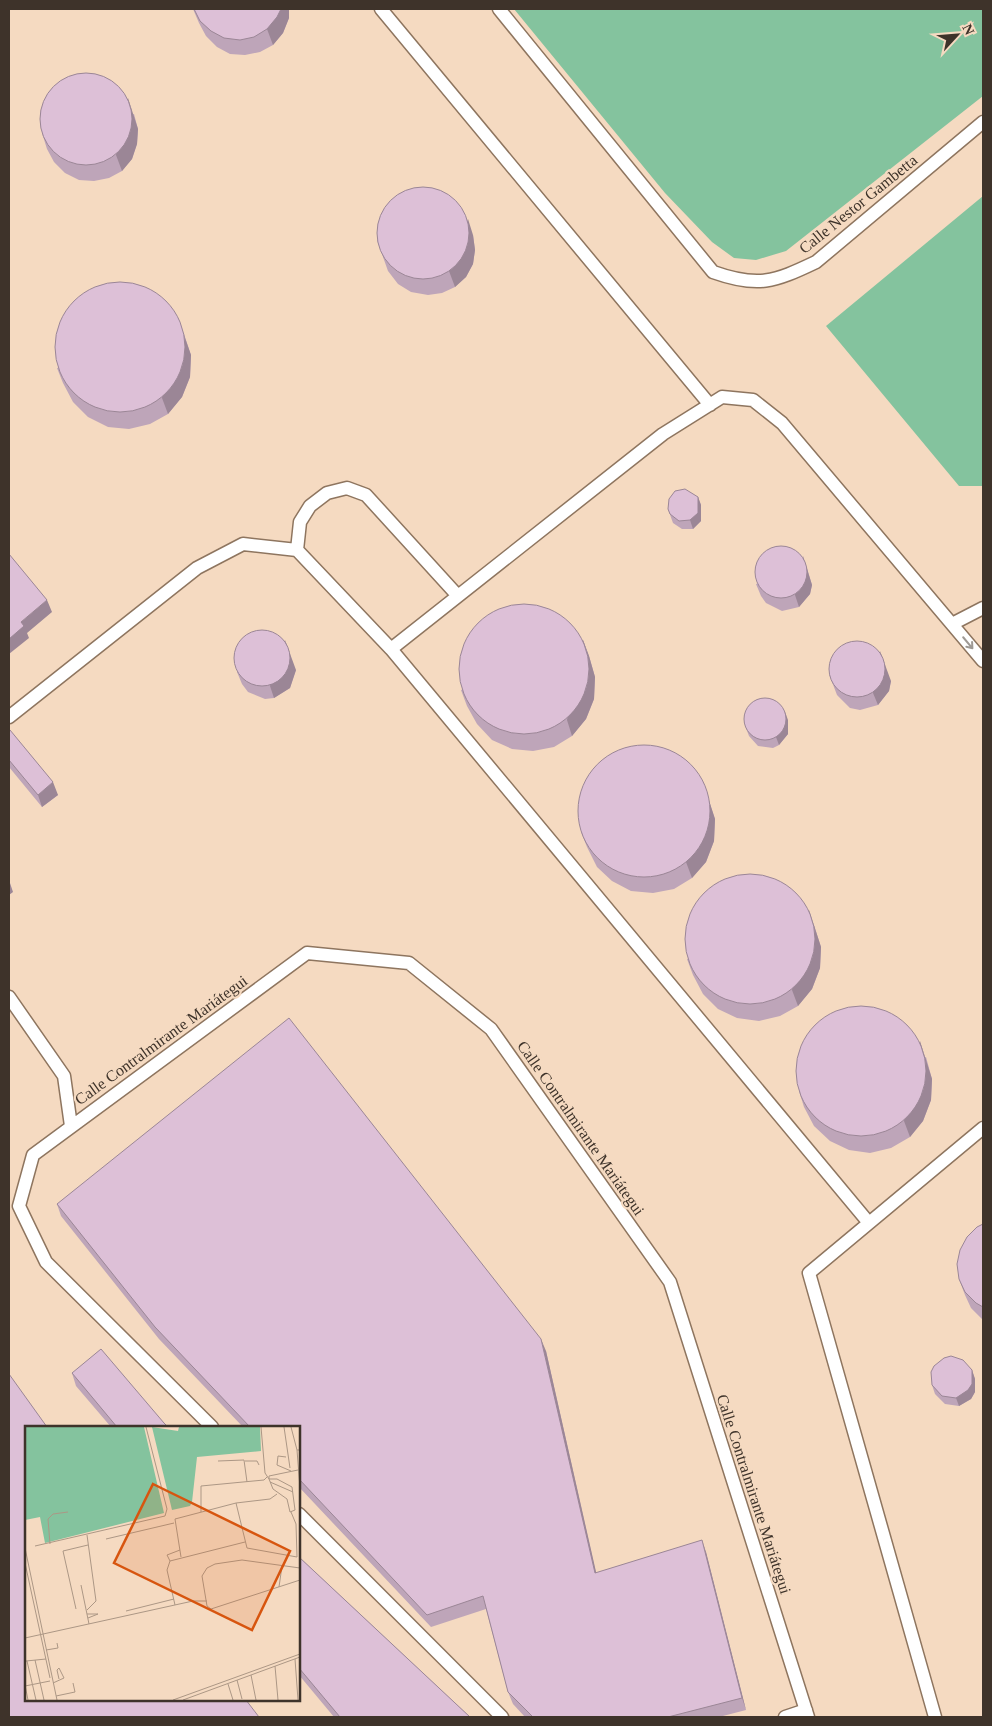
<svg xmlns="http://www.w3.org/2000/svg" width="992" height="1726" viewBox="0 0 992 1726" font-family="'Times New Roman',serif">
  <rect width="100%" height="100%" fill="#f5dac1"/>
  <path fill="#84c39e" d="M 514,9 L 983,9 L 983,96 L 786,251 L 756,260 L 734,258 L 712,242 L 665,193 Z
    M 983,196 L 983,486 L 959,486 L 826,326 Z"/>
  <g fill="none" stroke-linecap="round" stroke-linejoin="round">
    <g stroke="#8e755f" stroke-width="15">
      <path id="lane" d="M 381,9 L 710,405
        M 499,9 L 713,272 C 758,288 774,282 816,262 L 983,122
        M 297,550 L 300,522 L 310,506 L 327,493 L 347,488 L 366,495 L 458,596
        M 952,624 L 983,608
        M 391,649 L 663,434 L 722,397 L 753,400 L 782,423 L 983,661
        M 9,717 L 197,568 L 243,544 L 297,550 L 391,649 L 869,1223
        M 9,997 L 64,1076 L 71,1126
        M 212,1427 L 46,1262 L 19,1206 L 33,1155 L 307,953 L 409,963 L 491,1029 L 670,1282 L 808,1717
        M 299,1514 L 502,1717
        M 785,1717 L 806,1710
        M 935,1717 L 809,1273 L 983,1128"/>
    </g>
    <use href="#lane" stroke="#fff" stroke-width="12"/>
  </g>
  <path fill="#bea5b9" d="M 193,9 L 289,18 L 283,33 L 273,45 L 260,52 L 245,55 L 230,54 L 217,47 L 206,36 L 199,23 Z
    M 134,114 L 138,129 L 137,144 L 132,159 L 122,171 L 109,178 L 94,181 L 79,180 L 65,173 L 54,162 L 47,149 L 42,133 Z
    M 473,235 L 475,250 L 473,264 L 466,277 L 455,287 L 442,293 L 428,295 L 411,292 L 398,284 L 388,271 L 377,240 Z
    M 184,334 L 191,355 L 190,377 L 182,397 L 168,414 L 150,424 L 129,429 L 108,427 L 88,417 L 73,402 L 63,383 L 57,368 Z
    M 698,497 L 701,505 L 701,521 L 693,529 L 682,529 L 673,523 L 668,509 Z
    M 807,568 L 812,585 L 810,594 L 799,607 L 782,611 L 766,603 L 761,596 L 756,584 Z
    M 583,640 L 589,656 L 595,677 L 594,699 L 586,719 L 572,736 L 554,747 L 533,751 L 512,749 L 492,740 L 477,724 L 467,706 L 461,690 Z
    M 296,670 L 290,688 L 274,698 L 265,699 L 248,692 L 242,684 L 237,672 Z
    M 829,674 L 891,681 L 889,691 L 878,705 L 860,710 L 850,708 L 837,695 Z
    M 788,720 L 788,734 L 779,745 L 773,748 L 758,746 L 749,736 L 746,728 Z
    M 9,731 L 58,795 L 42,807 L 9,767 Z
    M 708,798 L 715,819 L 714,841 L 706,862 L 692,878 L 674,889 L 653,893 L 631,891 L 612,881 L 597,867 L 587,847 L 581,832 Z
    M 814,925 L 821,947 L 820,968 L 812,989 L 798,1006 L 780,1016 L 759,1021 L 737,1018 L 718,1009 L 703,994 L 693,975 L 687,959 Z
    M 926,1057 L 932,1079 L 931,1100 L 923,1121 L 910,1137 L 891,1148 L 870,1153 L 849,1150 L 830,1141 L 814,1126 L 804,1107 L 799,1091 Z
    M 57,1204 L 546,1351 L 596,1573 L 706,1552 L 746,1710 L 719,1717 L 525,1717 L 513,1704 L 508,1692 L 486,1609 L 431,1627 L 299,1487 L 299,1427 L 243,1427 L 159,1339 L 61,1216 Z
    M 983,1224 L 983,1320 L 971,1308 L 965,1295 L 959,1279 Z
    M 972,1370 L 975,1379 L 975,1392 L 971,1399 L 959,1406 L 945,1404 L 935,1394 L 932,1385 Z
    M 72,1373 L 164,1423 L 168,1427 L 111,1427 L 76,1386 Z
    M 299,1557 L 470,1717 L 334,1717 L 299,1675 Z"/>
  <path fill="#9b8696" d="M 281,9 L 289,9 L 289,18 L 283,33 L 273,45 L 267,29 Z
    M 128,98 L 138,129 L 137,144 L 132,159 L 122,171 L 116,155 Z
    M 468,219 L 473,235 L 475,250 L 473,264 L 466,277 L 455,287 L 449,271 Z
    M 178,318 L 191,355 L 190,377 L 182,397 L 168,414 L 162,398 Z
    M 698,497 L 701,505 L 701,521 L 693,529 L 690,520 Z
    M 803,556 L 812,585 L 810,594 L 799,607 L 795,595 Z
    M 47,600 L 52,612 L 27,633 L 29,638 L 9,654 L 9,639 L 21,622 Z
    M 285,640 L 296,670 L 290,688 L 274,698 L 270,686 Z
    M 583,640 L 589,656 L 595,677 L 594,699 L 586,719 L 572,736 L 567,720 Z
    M 880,651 L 891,681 L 889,691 L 878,705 L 873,693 Z
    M 785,712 L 788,720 L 788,734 L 779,745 L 776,737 Z
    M 53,782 L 58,795 L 42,807 L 38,795 Z
    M 703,782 L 715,819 L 714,841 L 706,862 L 692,878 L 686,862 Z
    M 9,880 L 13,892 L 9,895 Z
    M 809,910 L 821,947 L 820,968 L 812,989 L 798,1006 L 792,990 Z
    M 920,1041 L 932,1079 L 931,1100 L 923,1121 L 910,1137 L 904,1121 Z
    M 541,1339 L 546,1351 L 599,1585 L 595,1573 Z
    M 972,1370 L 975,1379 L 975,1392 L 971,1399 L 959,1406 L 956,1398 Z
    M 702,1540 L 706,1552 L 746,1710 L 742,1698 Z"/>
  <path fill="#ddc0d7" stroke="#9b8696" d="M 194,9 L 281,9 L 277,17 L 267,29 L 254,37 L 240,40 L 224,38 L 211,31 L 200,21 Z
    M40 119a46 46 0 1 1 92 0a46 46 0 1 1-92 0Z
    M377 233a46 46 0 1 1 92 0a46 46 0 1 1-92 0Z
    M55 347a65 65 0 1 1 130 0a65 65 0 1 1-130 0Z
    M 685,489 L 698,497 L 698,513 L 690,520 L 679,521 L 670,514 L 668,509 L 669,499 L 675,491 Z
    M755 572a26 26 0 1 1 52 0a26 26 0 1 1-52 0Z
    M 9,554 L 47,600 L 21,622 L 24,626 L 9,639 Z
    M459 669a65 65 0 1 1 130 0a65 65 0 1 1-130 0Z
    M234 658a28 28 0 1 1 56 0a28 28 0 1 1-56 0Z
    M829 669a28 28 0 1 1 56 0a28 28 0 1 1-56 0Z
    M744 719a21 21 0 1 1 42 0a21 21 0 1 1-42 0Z
    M 10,730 L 53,782 L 38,795 L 9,760 L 9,731 Z
    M578 811a66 66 0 1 1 132 0a66 66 0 1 1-132 0Z
    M685 939a65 65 0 1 1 130 0a65 65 0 1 1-130 0Z
    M796 1071a65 65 0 1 1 130 0a65 65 0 1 1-130 0Z
    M 289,1018 L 541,1339 L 595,1573 L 702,1540 L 742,1698 L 668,1717 L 533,1717 L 508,1692 L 483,1596 L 427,1615 L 299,1479 L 299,1427 L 250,1427 L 155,1327 L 57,1204 Z
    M 983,1224 L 983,1307 L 976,1303 L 965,1292 L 959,1279 L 957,1264 L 960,1250 L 967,1237 L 977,1227 Z
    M 101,1349 L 164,1423 L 168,1427 L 117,1427 L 72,1373 Z
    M 951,1356 L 963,1360 L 972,1370 L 972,1384 L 968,1390 L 956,1398 L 942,1396 L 932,1385 L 931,1372 L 934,1366 L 944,1358 Z
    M 9,1374 L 47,1427 L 26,1427 L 26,1700 L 246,1700 L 259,1717 L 9,1717 Z
    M 299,1557 L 470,1717 L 340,1717 L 299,1668 Z"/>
  <defs><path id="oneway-shaft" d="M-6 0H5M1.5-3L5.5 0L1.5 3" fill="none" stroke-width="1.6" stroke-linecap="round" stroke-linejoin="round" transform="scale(1.25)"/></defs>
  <use stroke="#9e9994" href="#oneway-shaft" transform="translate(968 643) rotate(50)"/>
  <g text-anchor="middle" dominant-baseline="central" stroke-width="4.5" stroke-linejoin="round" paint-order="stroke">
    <g font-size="16" fill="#3e332a" stroke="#f5dac1">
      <text transform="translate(858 204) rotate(-39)">Calle Nestor Gambetta</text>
      <text transform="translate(161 1040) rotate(-36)">Calle Contralmirante Mariátegui</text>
      <text transform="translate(581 1128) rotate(55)">Calle Contralmirante Mariátegui</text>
      <text transform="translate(754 1494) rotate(72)">Calle Contralmirante Mariátegui</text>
    </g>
  </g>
  <g transform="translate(25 1426)">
    <rect width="275" height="275" fill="#f5dac1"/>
    <path d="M 0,1 L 119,1 L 139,87 L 20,117 L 15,91 L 0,94 ZM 127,1 L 153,5 L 154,1 L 235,1 L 236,25 L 172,31 L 167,76 L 165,80 L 147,84 Z" fill="#84c39e"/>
    <path fill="none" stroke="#ac9785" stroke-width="1" d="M 236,1 L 240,47 L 244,53 L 252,53 L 267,61 L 270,84 L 265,86 L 262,73 L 248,63 L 244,53 L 244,50 L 273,44M 259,1 L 265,42M 266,1 L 272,24 L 275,24M 272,24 L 275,62M 261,31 L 253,30 L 252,39 L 266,45M 193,35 L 219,34 L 222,56M 220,35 L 232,35 L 234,39M 245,56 L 268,66M 211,77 L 222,122 L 272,131 L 271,98 L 266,86M 176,86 L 176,60 L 239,54 L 242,51M 81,113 L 149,97M 25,118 L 23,93 L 28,88 L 43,86M 10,120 L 140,90 L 142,83 L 121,1M 0,122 L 32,274M 156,131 L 150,93 L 211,77 L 245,73 L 252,68M 145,135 L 142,129 L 155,124M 0,137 L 25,252M 275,142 L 217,134 L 190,138 L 182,142 L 177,150 L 182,180 L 186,183 L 275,154M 56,159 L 64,198M 254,161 L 257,140M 150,179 L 142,144 L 145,135 L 220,116M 51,183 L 38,125 L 63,119M 62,184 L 71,175 L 62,109M 101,185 L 149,173M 62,188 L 73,188 L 63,192M 0,212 L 168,175 L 182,175M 21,224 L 33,222 L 32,217M 270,233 L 273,274M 10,234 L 19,274M 1,235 L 21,233M 2,235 L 11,274M 250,240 L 253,274M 226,249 L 231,274M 212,254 L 217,273M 28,257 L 39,252 L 34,242 L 32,244 L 34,253M 203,258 L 208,274M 0,259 L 3,274M 0,260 L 25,255M 31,270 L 50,266 L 48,257M 148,274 L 275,228M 158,274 L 275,231"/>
    <path fill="#d7550f" fill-opacity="0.15" stroke="#d7550f" stroke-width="2.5" d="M 128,58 L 265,125 L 227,204 L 89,137 Z"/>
    <rect width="275" height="275" fill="none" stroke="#3e332a" stroke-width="2.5"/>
  </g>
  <rect width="992" height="1726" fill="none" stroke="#3e332a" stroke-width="20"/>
  <g transform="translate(957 35) rotate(64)" stroke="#f5dac1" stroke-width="4" paint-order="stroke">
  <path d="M0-4L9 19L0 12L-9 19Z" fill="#3e332a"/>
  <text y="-8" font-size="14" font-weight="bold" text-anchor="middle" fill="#3e332a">N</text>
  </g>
</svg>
